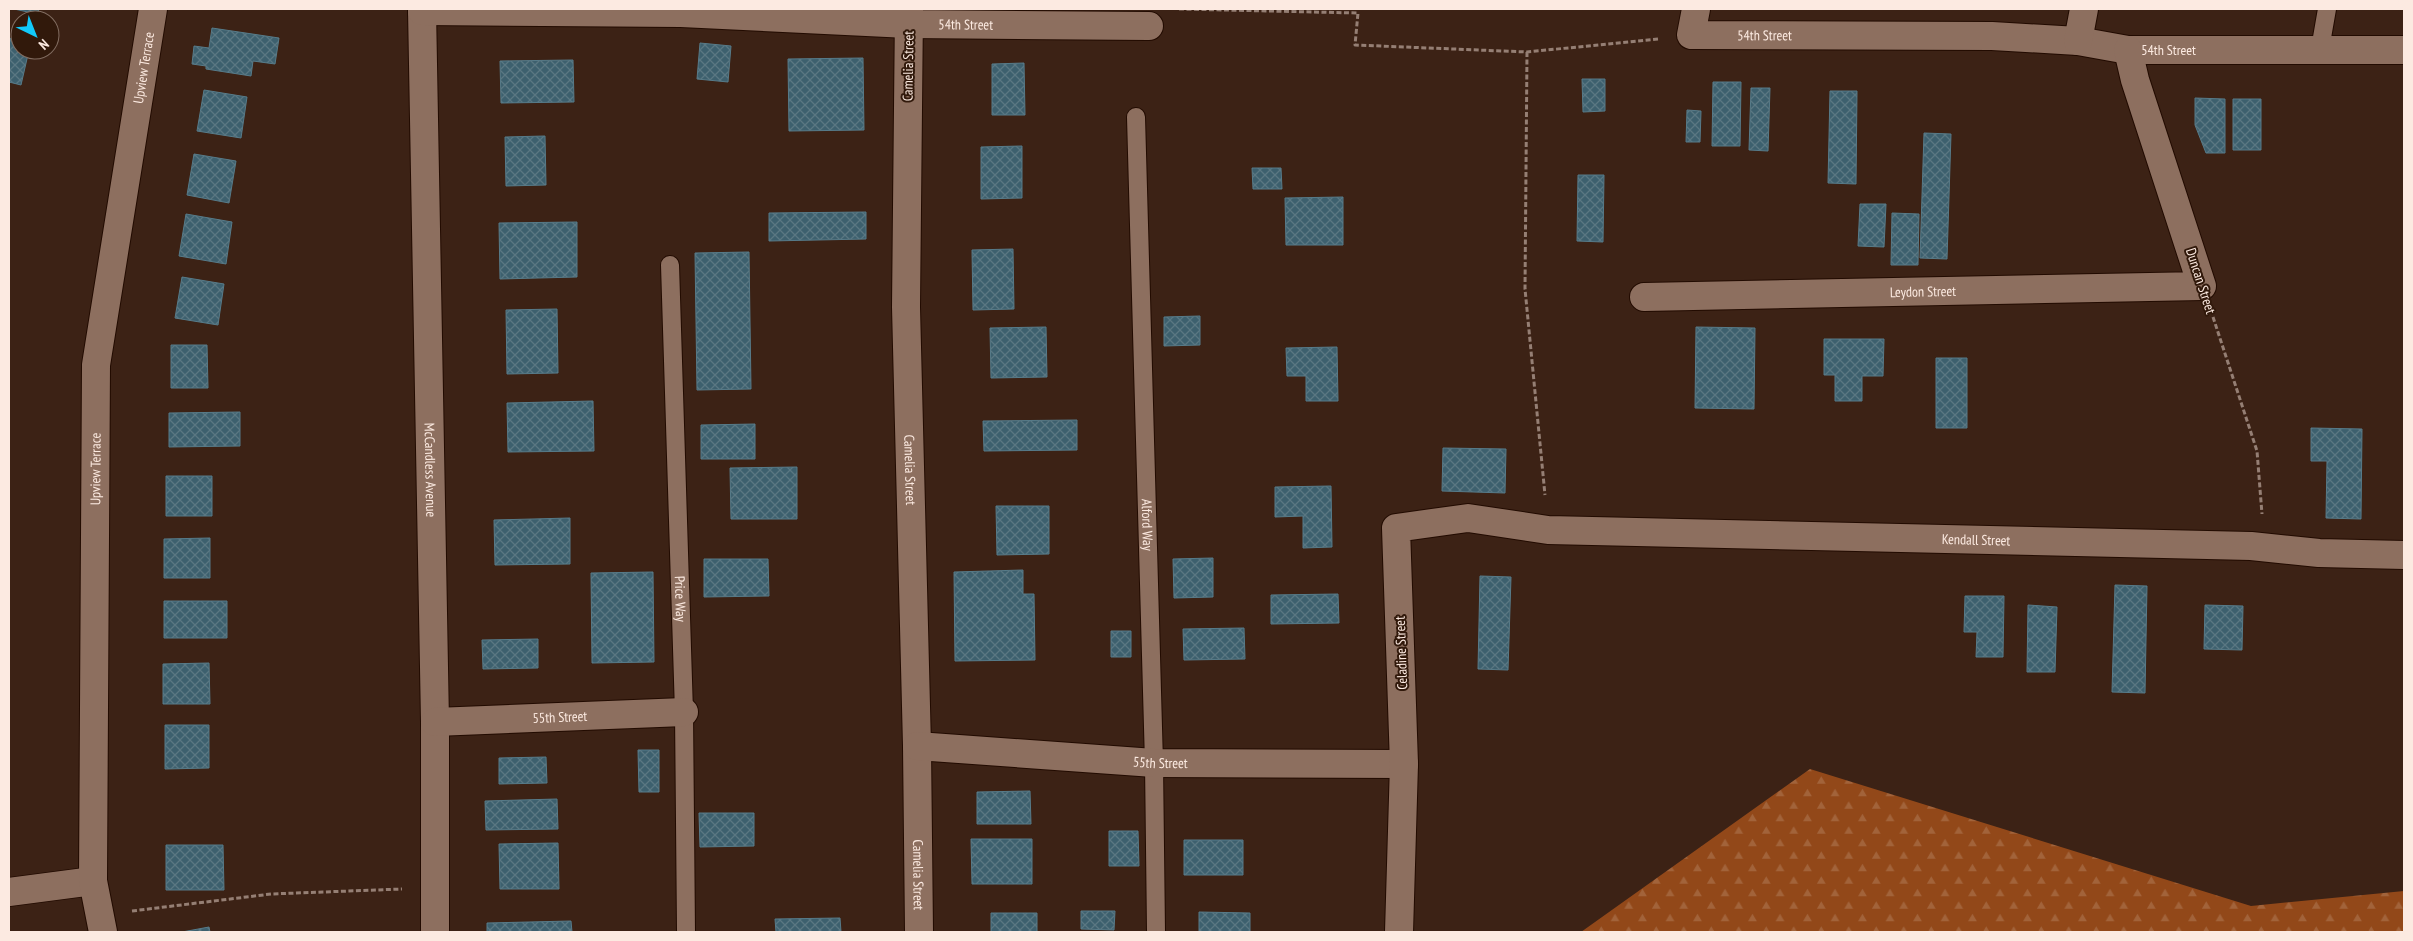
<svg xmlns="http://www.w3.org/2000/svg" width="2413" height="941" viewBox="0 0 2413 941" font-family="'PT Sans Narrow',sans-serif">
  <defs>
    <pattern id="forest-firs" width="22" height="20" patternUnits="userSpaceOnUse" patternTransform="scale(1.25)"><rect width="22" height="20" fill="#924819"/><path d="M5 1l3.5 6h-7zM16 11l3.5 6h-7z" fill="#a2633a"/></pattern>
    <pattern id="building-cross-hatch" width="8" height="8" patternUnits="userSpaceOnUse" patternTransform="scale(1.25)"><rect width="8" height="8" fill="#3d606e"/><path d="M0 0l8 8M0 8l8-8" fill="none" stroke="#5a7782"/></pattern>
  </defs>
  <rect width="100%" height="100%" fill="#3c2215"/>
  <path fill="url(#forest-firs)" d="M 1810,769 L 2251,906 L 2404,891 L 2404,932 L 1581,932 Z"/>
  <path fill="url(#building-cross-hatch)" stroke="#577b89" d="M 14,9 L 39,9 L 37,14 Z
    M 212,28 L 279,38 L 275,64 L 253,61 L 251,76 L 206,69 L 206,66 L 192,64 L 194,46 L 209,48 Z
    M 9,38 L 20,41 L 20,50 L 29,50 L 21,85 L 9,82 Z
    M 700,43 L 731,46 L 728,82 L 697,79 Z
    M 863,58 L 864,130 L 789,131 L 788,59 Z
    M 573,60 L 574,102 L 501,103 L 500,61 Z
    M 1024,63 L 1025,115 L 992,115 L 992,64 Z
    M 1582,79 L 1605,79 L 1605,111 L 1583,112 Z
    M 1713,82 L 1741,82 L 1740,146 L 1712,146 Z
    M 1751,88 L 1770,88 L 1768,151 L 1749,150 Z
    M 204,90 L 247,97 L 241,138 L 197,131 Z
    M 1830,91 L 1857,91 L 1856,184 L 1828,183 Z
    M 2195,98 L 2225,99 L 2225,153 L 2206,153 L 2195,125 Z
    M 2233,99 L 2261,99 L 2261,150 L 2233,150 Z
    M 1687,110 L 1701,111 L 1700,142 L 1686,142 Z
    M 1924,133 L 1951,134 L 1947,259 L 1920,258 Z
    M 545,136 L 546,185 L 506,186 L 505,137 Z
    M 1022,146 L 1022,198 L 981,199 L 981,147 Z
    M 194,154 L 236,161 L 229,203 L 187,195 Z
    M 1252,168 L 1281,168 L 1282,189 L 1253,189 Z
    M 1578,175 L 1604,175 L 1603,242 L 1577,241 Z
    M 1343,197 L 1343,245 L 1286,245 L 1285,198 Z
    M 1860,204 L 1886,204 L 1884,247 L 1858,246 Z
    M 866,212 L 866,239 L 769,241 L 769,213 Z
    M 1892,213 L 1919,214 L 1918,265 L 1891,265 Z
    M 186,214 L 232,222 L 226,264 L 179,256 Z
    M 577,222 L 577,277 L 500,279 L 499,223 Z
    M 1013,249 L 1014,309 L 973,310 L 972,250 Z
    M 749,252 L 751,389 L 697,390 L 695,253 Z
    M 182,277 L 224,284 L 218,325 L 175,318 Z
    M 557,309 L 558,373 L 507,374 L 506,310 Z
    M 1200,316 L 1200,345 L 1164,346 L 1164,317 Z
    M 1046,327 L 1047,377 L 991,378 L 990,328 Z
    M 1696,327 L 1755,328 L 1754,409 L 1695,408 Z
    M 1824,339 L 1884,339 L 1883,376 L 1862,376 L 1862,401 L 1835,401 L 1835,375 L 1824,375 Z
    M 171,345 L 207,345 L 208,388 L 171,388 Z
    M 1337,347 L 1338,401 L 1306,401 L 1306,376 L 1287,376 L 1286,348 Z
    M 1936,358 L 1967,358 L 1967,428 L 1936,428 Z
    M 593,401 L 594,451 L 508,452 L 507,403 Z
    M 240,412 L 240,446 L 169,447 L 169,413 Z
    M 1077,420 L 1077,450 L 984,451 L 983,421 Z
    M 755,424 L 755,459 L 701,459 L 701,425 Z
    M 2311,428 L 2362,429 L 2361,519 L 2326,518 L 2327,461 L 2311,461 Z
    M 1443,448 L 1506,449 L 1505,493 L 1442,491 Z
    M 797,467 L 797,519 L 731,519 L 730,468 Z
    M 166,476 L 212,476 L 212,516 L 166,516 Z
    M 1331,486 L 1332,547 L 1303,548 L 1303,516 L 1275,517 L 1275,487 Z
    M 996,506 L 1049,506 L 1049,554 L 997,555 Z
    M 570,518 L 570,564 L 495,565 L 494,520 Z
    M 210,538 L 210,578 L 164,578 L 164,539 Z
    M 1213,558 L 1213,597 L 1174,598 L 1173,559 Z
    M 704,559 L 768,559 L 769,596 L 704,597 Z
    M 1023,570 L 1023,594 L 1034,594 L 1035,660 L 955,661 L 954,572 Z
    M 653,572 L 654,662 L 592,663 L 591,573 Z
    M 1480,576 L 1511,577 L 1508,670 L 1478,669 Z
    M 2115,585 L 2147,586 L 2145,693 L 2112,692 Z
    M 1338,594 L 1339,623 L 1271,624 L 1271,595 Z
    M 1965,596 L 2004,596 L 2003,657 L 1976,657 L 1977,632 L 1964,632 Z
    M 164,601 L 227,601 L 227,638 L 164,638 Z
    M 2028,605 L 2057,607 L 2055,672 L 2027,672 Z
    M 2205,605 L 2243,606 L 2242,650 L 2204,649 Z
    M 1244,628 L 1245,659 L 1184,660 L 1183,629 Z
    M 1111,631 L 1131,631 L 1131,657 L 1111,657 Z
    M 538,639 L 538,668 L 483,669 L 482,640 Z
    M 209,663 L 210,704 L 163,704 L 163,664 Z
    M 165,725 L 209,725 L 209,768 L 165,769 Z
    M 638,750 L 659,750 L 659,792 L 639,792 Z
    M 546,757 L 547,783 L 499,784 L 499,758 Z
    M 1030,791 L 1031,824 L 977,824 L 977,792 Z
    M 557,799 L 558,829 L 486,830 L 485,801 Z
    M 699,813 L 754,813 L 754,846 L 700,847 Z
    M 1109,831 L 1138,831 L 1139,866 L 1109,866 Z
    M 971,839 L 1032,839 L 1032,884 L 972,884 Z
    M 1184,840 L 1243,840 L 1243,875 L 1184,875 Z
    M 558,843 L 559,889 L 500,889 L 499,844 Z
    M 166,845 L 223,845 L 224,890 L 166,890 Z
    M 1081,911 L 1115,911 L 1114,930 L 1081,929 Z
    M 1199,912 L 1250,913 L 1250,932 L 1199,932 Z
    M 991,913 L 1037,913 L 1037,932 L 991,932 Z
    M 840,918 L 841,932 L 776,932 L 775,919 Z
    M 571,921 L 572,932 L 487,932 L 487,923 Z
    M 209,927 L 210,932 L 182,932 Z"/>
  <g fill="none" stroke-linecap="round" stroke-linejoin="round">
    <g stroke="#220b01" stroke-width="20">
      <g id="lane">
        <path d="M 2320,49 L 2327,9"/>
        <path id="s1" d="M 1136,117 L 1154,763 L 1156,932"/>
        <path id="s2" d="M 670,265 L 684,712 L 686,932"/>
      </g>
    </g>
    <g stroke="#220b01" stroke-width="30">
      <g id="street">
        <path id="s3" d="M 422,9 L 435,722 L 435,932"/>
        <path id="s4" d="M 909,9 L 906,307 L 917,746 L 919,932"/>
        <path id="s5" d="M 1696,9 L 1691,35 L 1992,36 L 2078,41 L 2128,50 L 2404,50"/>
        <path id="s6" d="M 422,11 L 681,13 L 908,24 L 1149,26"/>
        <path d="M 2078,41 L 2084,9"/>
        <path id="s7" d="M 1644,297 L 2202,286 L 2135,80 L 2128,50"/>
        <path id="s8" d="M 435,722 L 684,712"/>
        <path id="s9" d="M 917,746 L 1154,763 L 1404,764"/>
        <path d="M 9,892 L 93,881"/>
        <path id="s10" d="M 103,932 L 93,881 L 96,365 L 153,9"/>
        <path id="s11" d="M 1399,932 L 1404,764 L 1396,528 L 1468,518 L 1548,530 L 2251,546 L 2319,553 L 2404,555"/>
      </g>
    </g>
    <path stroke="#957f74" stroke-width="3" stroke-dasharray="5 2.5" stroke-linecap="butt" d="M 1179,9 L 1358,13 L 1355,45 L 1527,52 L 1658,39
      M 1527,52 L 1525,289 L 1545,495
      M 2213,317 L 2257,451 L 2262,514
      M 132,911 L 271,894 L 402,889"/>
    <use href="#lane" stroke="#8d6f5f" stroke-width="18"/>
    <use href="#street" stroke="#8d6f5f" stroke-width="28"/>
  </g>
  <g text-anchor="middle" dominant-baseline="central" stroke-width="4" stroke-linejoin="round" paint-order="stroke">
    <g font-size="14" fill="#fceae1" stroke="#31190b">
      <text stroke="none"><textPath href="#s6" startOffset="544">54th Street</textPath></text>
      <text stroke="none"><textPath href="#s5" startOffset="100">54th Street</textPath></text>
      <text stroke="none"><textPath href="#s5" startOffset="505">54th Street</textPath></text>
      <text transform="translate(908 66) rotate(-89)">Camelia Street</text>
      <text stroke="none"><textPath href="#s10" startOffset="869">Upview Terrace</textPath></text>
      <text transform="translate(2201 281) rotate(72)">Duncan Street</text>
      <text stroke="none"><textPath href="#s7" startOffset="279">Leydon Street</textPath></text>
      <text stroke="none"><textPath href="#s10" startOffset="464">Upview Terrace</textPath></text>
      <text stroke="none"><textPath href="#s3" startOffset="461">McCandless Avenue</textPath></text>
      <text stroke="none"><textPath href="#s4" startOffset="461">Camelia Street</textPath></text>
      <text stroke="none"><textPath href="#s1" startOffset="408">Alford Way</textPath></text>
      <text stroke="none"><textPath href="#s11" startOffset="986">Kendall Street</textPath></text>
      <text stroke="none"><textPath href="#s2" startOffset="334">Price Way</textPath></text>
      <text transform="translate(1401 653) rotate(-92)">Celadine Street</text>
      <text stroke="none"><textPath href="#s8" startOffset="125">55th Street</textPath></text>
      <text stroke="none"><textPath href="#s9" startOffset="244">55th Street</textPath></text>
      <text stroke="none"><textPath href="#s4" startOffset="866">Camelia Street</textPath></text>
    </g>
  </g>
  <rect width="2413" height="941" fill="none" stroke="#fceae1" stroke-width="20"/>
  <g transform="translate(35 35) rotate(137)"><circle r="24" fill="#31190b" stroke="#826d61"/>
  <path d="M0-4L9 19L0 12L-9 19Z" fill="#12cafb"/>
  <text y="-8" font-size="14" font-weight="bold" text-anchor="middle" fill="#fceae1">N</text>
  </g>
</svg>
